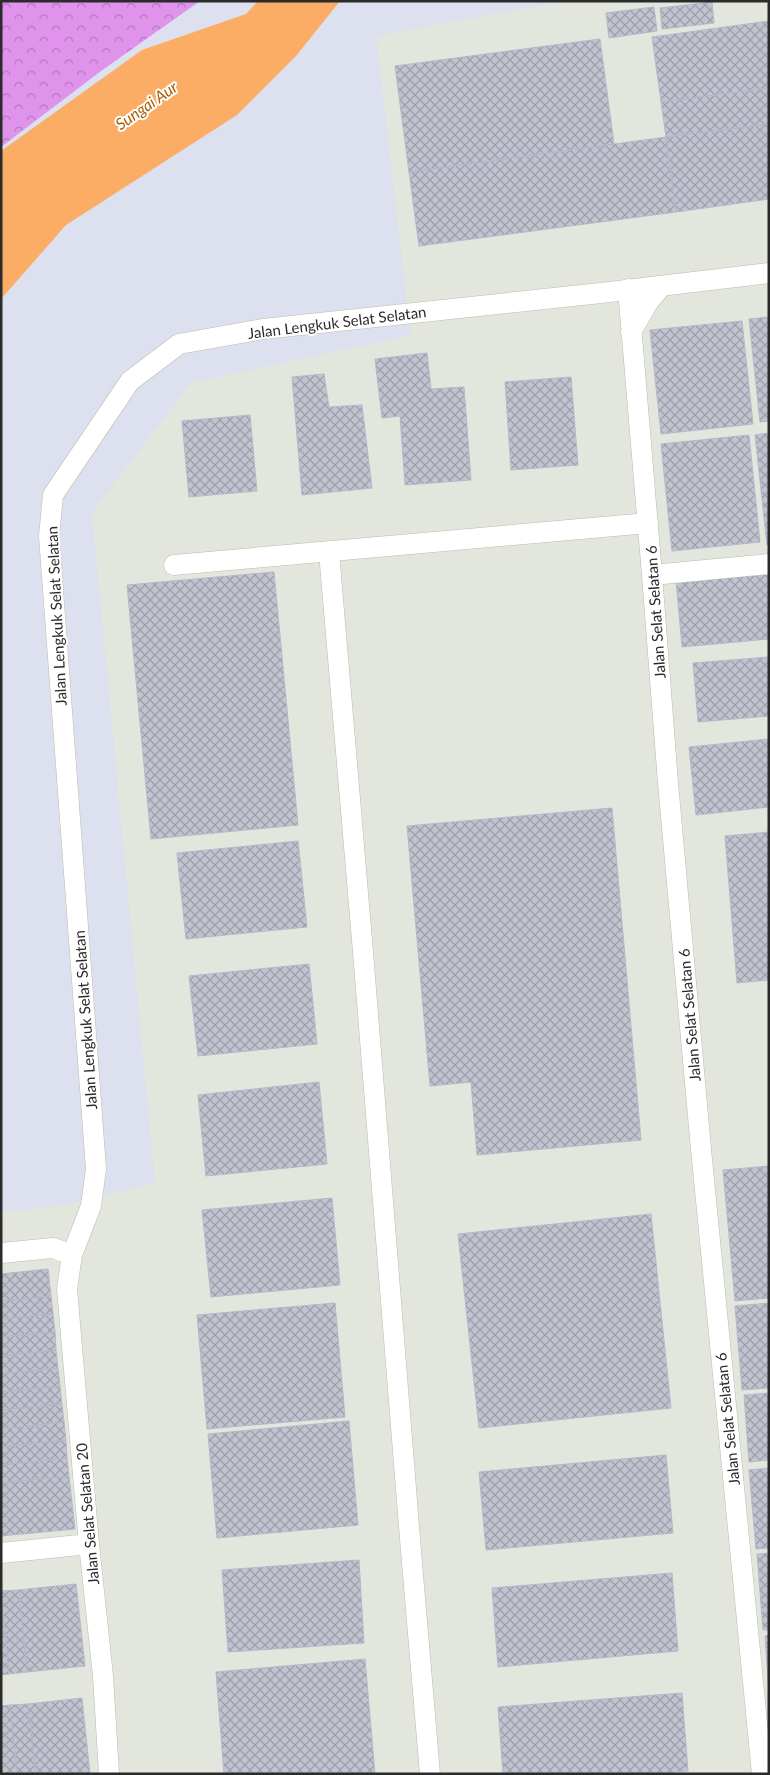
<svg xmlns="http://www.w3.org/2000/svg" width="770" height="1775" viewBox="0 0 770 1775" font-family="Lato,sans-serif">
  <defs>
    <pattern id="forest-crowns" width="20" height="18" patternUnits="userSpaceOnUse" patternTransform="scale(1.25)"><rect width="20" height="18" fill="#df93eb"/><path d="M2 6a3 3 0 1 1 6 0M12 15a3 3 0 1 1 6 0" fill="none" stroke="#b578bf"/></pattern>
    <pattern id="building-cross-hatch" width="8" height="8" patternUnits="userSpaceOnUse" patternTransform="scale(1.25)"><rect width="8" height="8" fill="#c1c4d0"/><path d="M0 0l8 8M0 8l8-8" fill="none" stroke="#9d9fa9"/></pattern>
  </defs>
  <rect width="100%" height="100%" fill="#dce0ef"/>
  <path fill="#e2e6dd" d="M 564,1 L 769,1 L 769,1774 L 1,1774 L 1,1212 L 61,1206 L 155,1183 L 92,512 L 191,383 L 411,335 L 376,36 Z"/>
  <path fill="url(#forest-crowns)" d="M 1,1 L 200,1 L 101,71 L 1,147 Z"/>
  <path fill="#fbac65" d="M 258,1 L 340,1 L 296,56 L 237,115 L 66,225 L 1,299 L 1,151 L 142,50 L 246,14 Z"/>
  <path fill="url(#building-cross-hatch)" stroke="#b5b8ca" d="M 712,2 L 714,23 L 662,29 L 660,8 Z
    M 654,7 L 657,31 L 609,38 L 606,13 Z
    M 769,21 L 769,88 L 661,102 L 652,37 Z
    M 600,39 L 614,144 L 409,172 L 395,66 Z
    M 769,88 L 769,124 L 666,137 L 661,102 Z
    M 769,124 L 769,199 L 676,212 L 666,137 Z
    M 666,137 L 676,212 L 419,246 L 409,172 Z
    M 769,317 L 769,421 L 760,422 L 749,319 Z
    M 742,321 L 753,424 L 661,434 L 650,330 Z
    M 427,353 L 431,389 L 464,387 L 471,480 L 405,485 L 400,416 L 382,418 L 375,359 Z
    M 324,374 L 329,407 L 362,405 L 372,488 L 302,495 L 292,377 Z
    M 571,377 L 578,465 L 511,470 L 505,382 Z
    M 250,415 L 257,491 L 189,497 L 182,421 Z
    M 769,433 L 769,545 L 767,545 L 755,435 Z
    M 749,435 L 760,542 L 672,551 L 661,444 Z
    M 274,572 L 298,825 L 151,839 L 127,585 Z
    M 769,572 L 769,639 L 682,647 L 676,580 Z
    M 769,657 L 769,716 L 698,722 L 693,663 Z
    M 769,739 L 769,807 L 696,815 L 689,747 Z
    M 612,808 L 641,1140 L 477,1155 L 471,1082 L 430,1086 L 407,826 Z
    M 769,832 L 769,980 L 737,983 L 725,836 Z
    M 298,841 L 307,927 L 186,939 L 177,853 Z
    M 309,964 L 317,1044 L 198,1056 L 189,976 Z
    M 319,1082 L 327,1164 L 206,1176 L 198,1095 Z
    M 769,1166 L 769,1298 L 735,1301 L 723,1170 Z
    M 332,1198 L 340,1285 L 211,1297 L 202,1210 Z
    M 651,1214 L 671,1408 L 479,1428 L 458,1234 Z
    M 48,1269 L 51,1296 L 1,1301 L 1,1274 Z
    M 51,1296 L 53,1314 L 1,1319 L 1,1301 Z
    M 335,1303 L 345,1417 L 207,1429 L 197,1315 Z
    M 769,1303 L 769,1388 L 742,1390 L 735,1306 Z
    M 53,1314 L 55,1332 L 1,1337 L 1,1319 Z
    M 55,1332 L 56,1350 L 1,1356 L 1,1337 Z
    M 56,1350 L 58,1368 L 1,1374 L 1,1356 Z
    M 58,1368 L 60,1386 L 1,1392 L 1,1374 Z
    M 60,1386 L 62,1404 L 1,1410 L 1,1392 Z
    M 769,1393 L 769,1460 L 749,1462 L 744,1395 Z
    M 62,1404 L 64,1422 L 1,1429 L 1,1410 Z
    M 349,1421 L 358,1525 L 217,1538 L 208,1434 Z
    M 64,1422 L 66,1440 L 1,1447 L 1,1429 Z
    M 66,1440 L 67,1458 L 1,1465 L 1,1447 Z
    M 666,1455 L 673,1533 L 486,1550 L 479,1472 Z
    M 67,1458 L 69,1476 L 1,1483 L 1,1465 Z
    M 769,1468 L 769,1548 L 756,1549 L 749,1470 Z
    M 69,1476 L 75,1529 L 1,1536 L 1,1483 Z
    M 769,1553 L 769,1630 L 763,1630 L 757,1554 Z
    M 359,1560 L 364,1643 L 228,1652 L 222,1570 Z
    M 672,1573 L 678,1651 L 498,1667 L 492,1588 Z
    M 76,1584 L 85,1666 L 27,1672 L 19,1590 Z
    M 19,1590 L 27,1672 L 9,1674 L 1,1591 Z
    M 1,1595 L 9,1674 L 1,1675 Z
    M 769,1635 L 769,1692 L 765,1636 Z
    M 365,1659 L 375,1774 L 224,1774 L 216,1672 Z
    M 682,1693 L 688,1771 L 651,1774 L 503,1774 L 498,1707 Z
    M 82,1698 L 90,1774 L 36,1774 L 28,1704 Z
    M 28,1704 L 36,1774 L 17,1774 L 10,1705 Z
    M 10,1705 L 17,1774 L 1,1774 L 1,1706 Z"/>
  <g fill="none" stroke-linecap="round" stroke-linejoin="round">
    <g stroke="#bcbdac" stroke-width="21">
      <path id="minor" d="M 628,289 L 652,575 L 668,783 L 701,1149 L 762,1774
        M 631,332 L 649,301 L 662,286
        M 329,552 L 363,952 L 411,1551 L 430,1774
        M 174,565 L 648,523
        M 652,575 L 769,564
        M 1,1253 L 53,1248 L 72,1255
        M 1,1553 L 89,1544
        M 109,1774 L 103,1676 L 89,1544 L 67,1289 L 72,1255 L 91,1206 L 96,1169 L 49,536 L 53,495 L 130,381 L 179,344 L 263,329 L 601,293 L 769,273"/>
    </g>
    <use href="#minor" stroke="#fff" stroke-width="20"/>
  </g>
  <g text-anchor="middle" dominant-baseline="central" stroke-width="4" stroke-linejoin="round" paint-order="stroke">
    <g font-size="15" fill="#2b2b2b" stroke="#fff">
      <text transform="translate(337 322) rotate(-7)">Jalan Lengkuk Selat Selatan</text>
      <text transform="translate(655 612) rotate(-94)">Jalan Selat Selatan 6</text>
      <text transform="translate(56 616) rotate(-93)">Jalan Lengkuk Selat Selatan</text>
      <text transform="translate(689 1015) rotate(-95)">Jalan Selat Selatan 6</text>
      <text transform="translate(85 1020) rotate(-94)">Jalan Lengkuk Selat Selatan</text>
      <text transform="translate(727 1419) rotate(-96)">Jalan Selat Selatan 6</text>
      <text transform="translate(87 1514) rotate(-95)">Jalan Selat Selatan 20</text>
    </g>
    <g font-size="16" font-style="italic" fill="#ab5e00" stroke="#fff">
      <text transform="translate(146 105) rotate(-35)">Sungai Aur</text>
    </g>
  </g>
  <rect width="770" height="1775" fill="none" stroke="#2b2b2b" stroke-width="5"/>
</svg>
